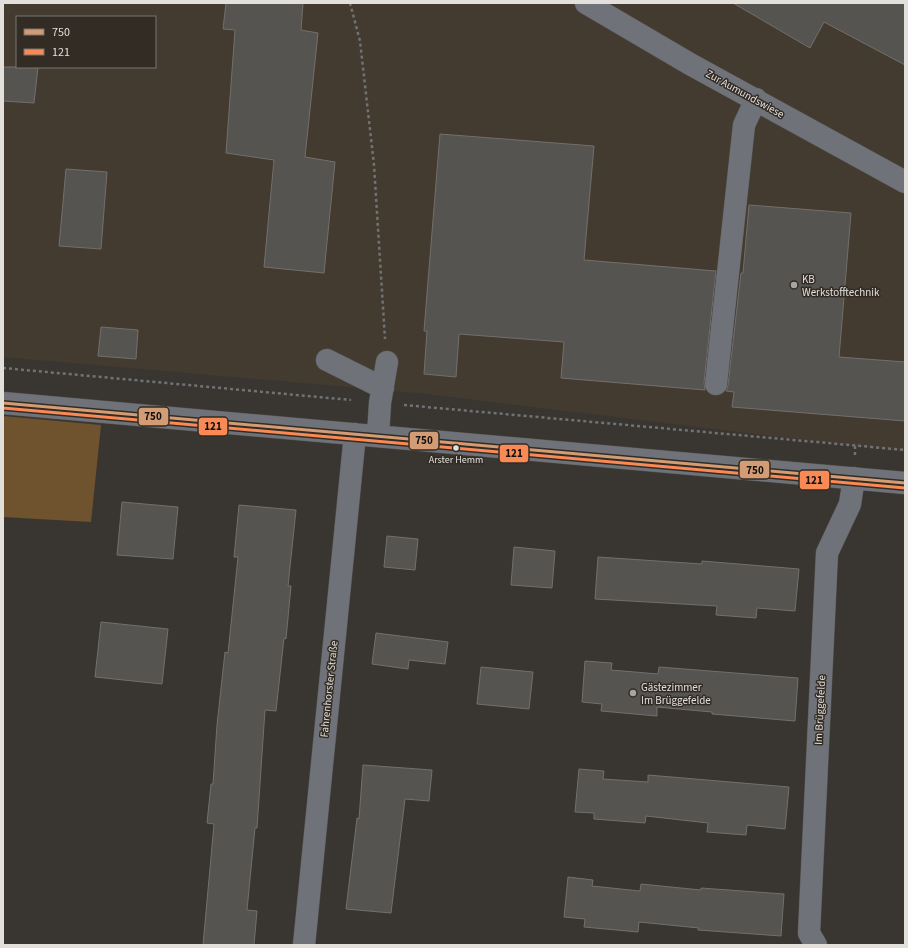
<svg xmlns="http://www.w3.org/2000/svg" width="908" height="948" viewBox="0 0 908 948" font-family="'Source Sans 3',sans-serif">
  <rect width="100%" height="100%" fill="#393632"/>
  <path fill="#443b30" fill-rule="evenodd" d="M 3,3 L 905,3 L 905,452 L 418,393 L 3,357 ZM 17,17 L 155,17 L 155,67 L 17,67 Z"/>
  <path fill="#6f532e" d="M 3,416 L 101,425 L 91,522 L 3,517 Z"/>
  <path fill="#565450" stroke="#726f6c" d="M 226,3 L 303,3 L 301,30 L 318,33 L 305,157 L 335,162 L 324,273 L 264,267 L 274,160 L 226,153 L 235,30 L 223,29 Z
    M 733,3 L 905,3 L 905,65 L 824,22 L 810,48 Z
    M 3,67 L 38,67 L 34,103 L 3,101 Z
    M 440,134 L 594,146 L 584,260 L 716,271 L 704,383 L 705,390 L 561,378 L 564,342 L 459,334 L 456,377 L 424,374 L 427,331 L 424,331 Z
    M 66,169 L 107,172 L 101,249 L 59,246 Z
    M 749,205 L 851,213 L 839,357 L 905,362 L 905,421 L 732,407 L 734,392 L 726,391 L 728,385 L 741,273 L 743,273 Z
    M 101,327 L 138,330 L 136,359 L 98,356 Z
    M 122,502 L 178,507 L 173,559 L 117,555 Z
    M 239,505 L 296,510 L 288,586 L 291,586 L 286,639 L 284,638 L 276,711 L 265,710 L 257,828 L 255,828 L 247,910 L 257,911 L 254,945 L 203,945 L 214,824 L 207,823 L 211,784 L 213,784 L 217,725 L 225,652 L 228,653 L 238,557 L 234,557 Z
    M 387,536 L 418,539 L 415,570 L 384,567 Z
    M 514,547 L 555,551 L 552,588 L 511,585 Z
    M 598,557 L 702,564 L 702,561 L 799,569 L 795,611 L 757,608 L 756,618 L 716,615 L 717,606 L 595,599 Z
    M 101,622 L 168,629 L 162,684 L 95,677 Z
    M 376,633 L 448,642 L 445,664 L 409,660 L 408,669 L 372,664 Z
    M 585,661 L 612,663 L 611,670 L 658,674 L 659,667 L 798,678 L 795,721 L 712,714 L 712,712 L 657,707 L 657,716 L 601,711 L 602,704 L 582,702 Z
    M 481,667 L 533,672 L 529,709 L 477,704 Z
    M 363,765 L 432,770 L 429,801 L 405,799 L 391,913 L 346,909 L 357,818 L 359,819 Z
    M 579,769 L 604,771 L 603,779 L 648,782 L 648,775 L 789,787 L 785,829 L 747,825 L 746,835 L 707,832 L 708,823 L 646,816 L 645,823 L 594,819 L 594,813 L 575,812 Z
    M 568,877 L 593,880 L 592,886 L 640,891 L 641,884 L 701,890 L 701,888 L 784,894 L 781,936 L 698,930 L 699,928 L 639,922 L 638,932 L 584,927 L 585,919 L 564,917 Z"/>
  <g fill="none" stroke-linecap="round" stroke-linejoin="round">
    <g stroke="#575451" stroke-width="23">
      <path id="minor" d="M 586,3 L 690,64 L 905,182
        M 327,360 L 383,388
        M 716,384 L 744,125 L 756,99
        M 3,403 L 905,483
        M 378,436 L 380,403 L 387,362
        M 304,945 L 355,434
        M 816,945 L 809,933 L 827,553 L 850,504 L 854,478"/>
    </g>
    <path stroke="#717275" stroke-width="2.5" stroke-dasharray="3 3" stroke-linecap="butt" d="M 350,3 L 360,41 L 374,165 L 385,339
      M 3,368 L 351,400
      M 404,405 L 905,450
      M 855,455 L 855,446"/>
    <use href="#minor" stroke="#6f7379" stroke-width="22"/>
    <g stroke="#322c25" stroke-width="6">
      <path id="bus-1" d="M 3,403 L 905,483"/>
    </g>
    <g stroke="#322c25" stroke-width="6">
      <path id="bus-2" d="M 3,408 L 905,488"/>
    </g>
    <use href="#bus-1" stroke="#d39c74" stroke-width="3"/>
    <use href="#bus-2" stroke="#f98a56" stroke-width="3"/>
  </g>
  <g fill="#a8a4a0" stroke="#322c25" stroke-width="1.5">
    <circle cx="794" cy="285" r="4"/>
    <circle cx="633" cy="693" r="4"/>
  </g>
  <circle fill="#e3dfdb" stroke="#322c25" stroke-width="1.5" cx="456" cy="448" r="3.5"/>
  <g text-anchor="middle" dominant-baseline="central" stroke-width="3" stroke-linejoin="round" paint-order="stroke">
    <g font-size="10" fill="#e3dfdb" stroke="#322c25">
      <text x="456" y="460">Arster Hemm</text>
    </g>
    <g font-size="11" fill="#e3dfdb" stroke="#322c25">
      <text transform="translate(745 94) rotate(29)">Zur Aumundswiese</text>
      <text transform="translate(329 689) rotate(-84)">Fahrenhorster Straße</text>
      <text transform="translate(820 710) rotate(-87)">Im Brüggefelde</text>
    </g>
    <g font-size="11" fill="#e3dfdb" stroke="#322c25" text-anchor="start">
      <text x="802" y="279">KB<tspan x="802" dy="13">Werkstofftechnik</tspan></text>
      <text x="641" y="687">Gästezimmer<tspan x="641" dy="13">Im Brüggefelde</tspan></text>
    </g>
  </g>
  <g stroke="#322c25" stroke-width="1.5">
    <rect x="138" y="407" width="31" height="19" rx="4" fill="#d39c74"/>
    <rect x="198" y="417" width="30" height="19" rx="4" fill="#f98a56"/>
    <rect x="409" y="431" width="30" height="19" rx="4" fill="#d39c74"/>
    <rect x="499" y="444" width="30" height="19" rx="4" fill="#f98a56"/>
    <rect x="739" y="460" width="31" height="19" rx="4" fill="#d39c74"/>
    <rect x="799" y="470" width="31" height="20" rx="4" fill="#f98a56"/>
  </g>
  <g font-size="11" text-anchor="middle" font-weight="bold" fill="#111">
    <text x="153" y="420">750</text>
    <text x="213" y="430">121</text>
    <text x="424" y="444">750</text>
    <text x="514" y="457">121</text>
    <text x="755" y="474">750</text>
    <text x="814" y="484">121</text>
  </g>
  <rect width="908" height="948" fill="none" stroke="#e3dfdb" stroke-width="8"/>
  <rect x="16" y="16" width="140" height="52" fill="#322c25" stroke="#79746e"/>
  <rect x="24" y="29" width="20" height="6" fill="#d39c74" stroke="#79746e"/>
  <text x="52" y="36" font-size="12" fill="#e3dfdb">750</text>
  <rect x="24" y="49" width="20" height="6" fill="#f98a56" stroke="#79746e"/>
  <text x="52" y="56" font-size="12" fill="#e3dfdb">121</text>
</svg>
